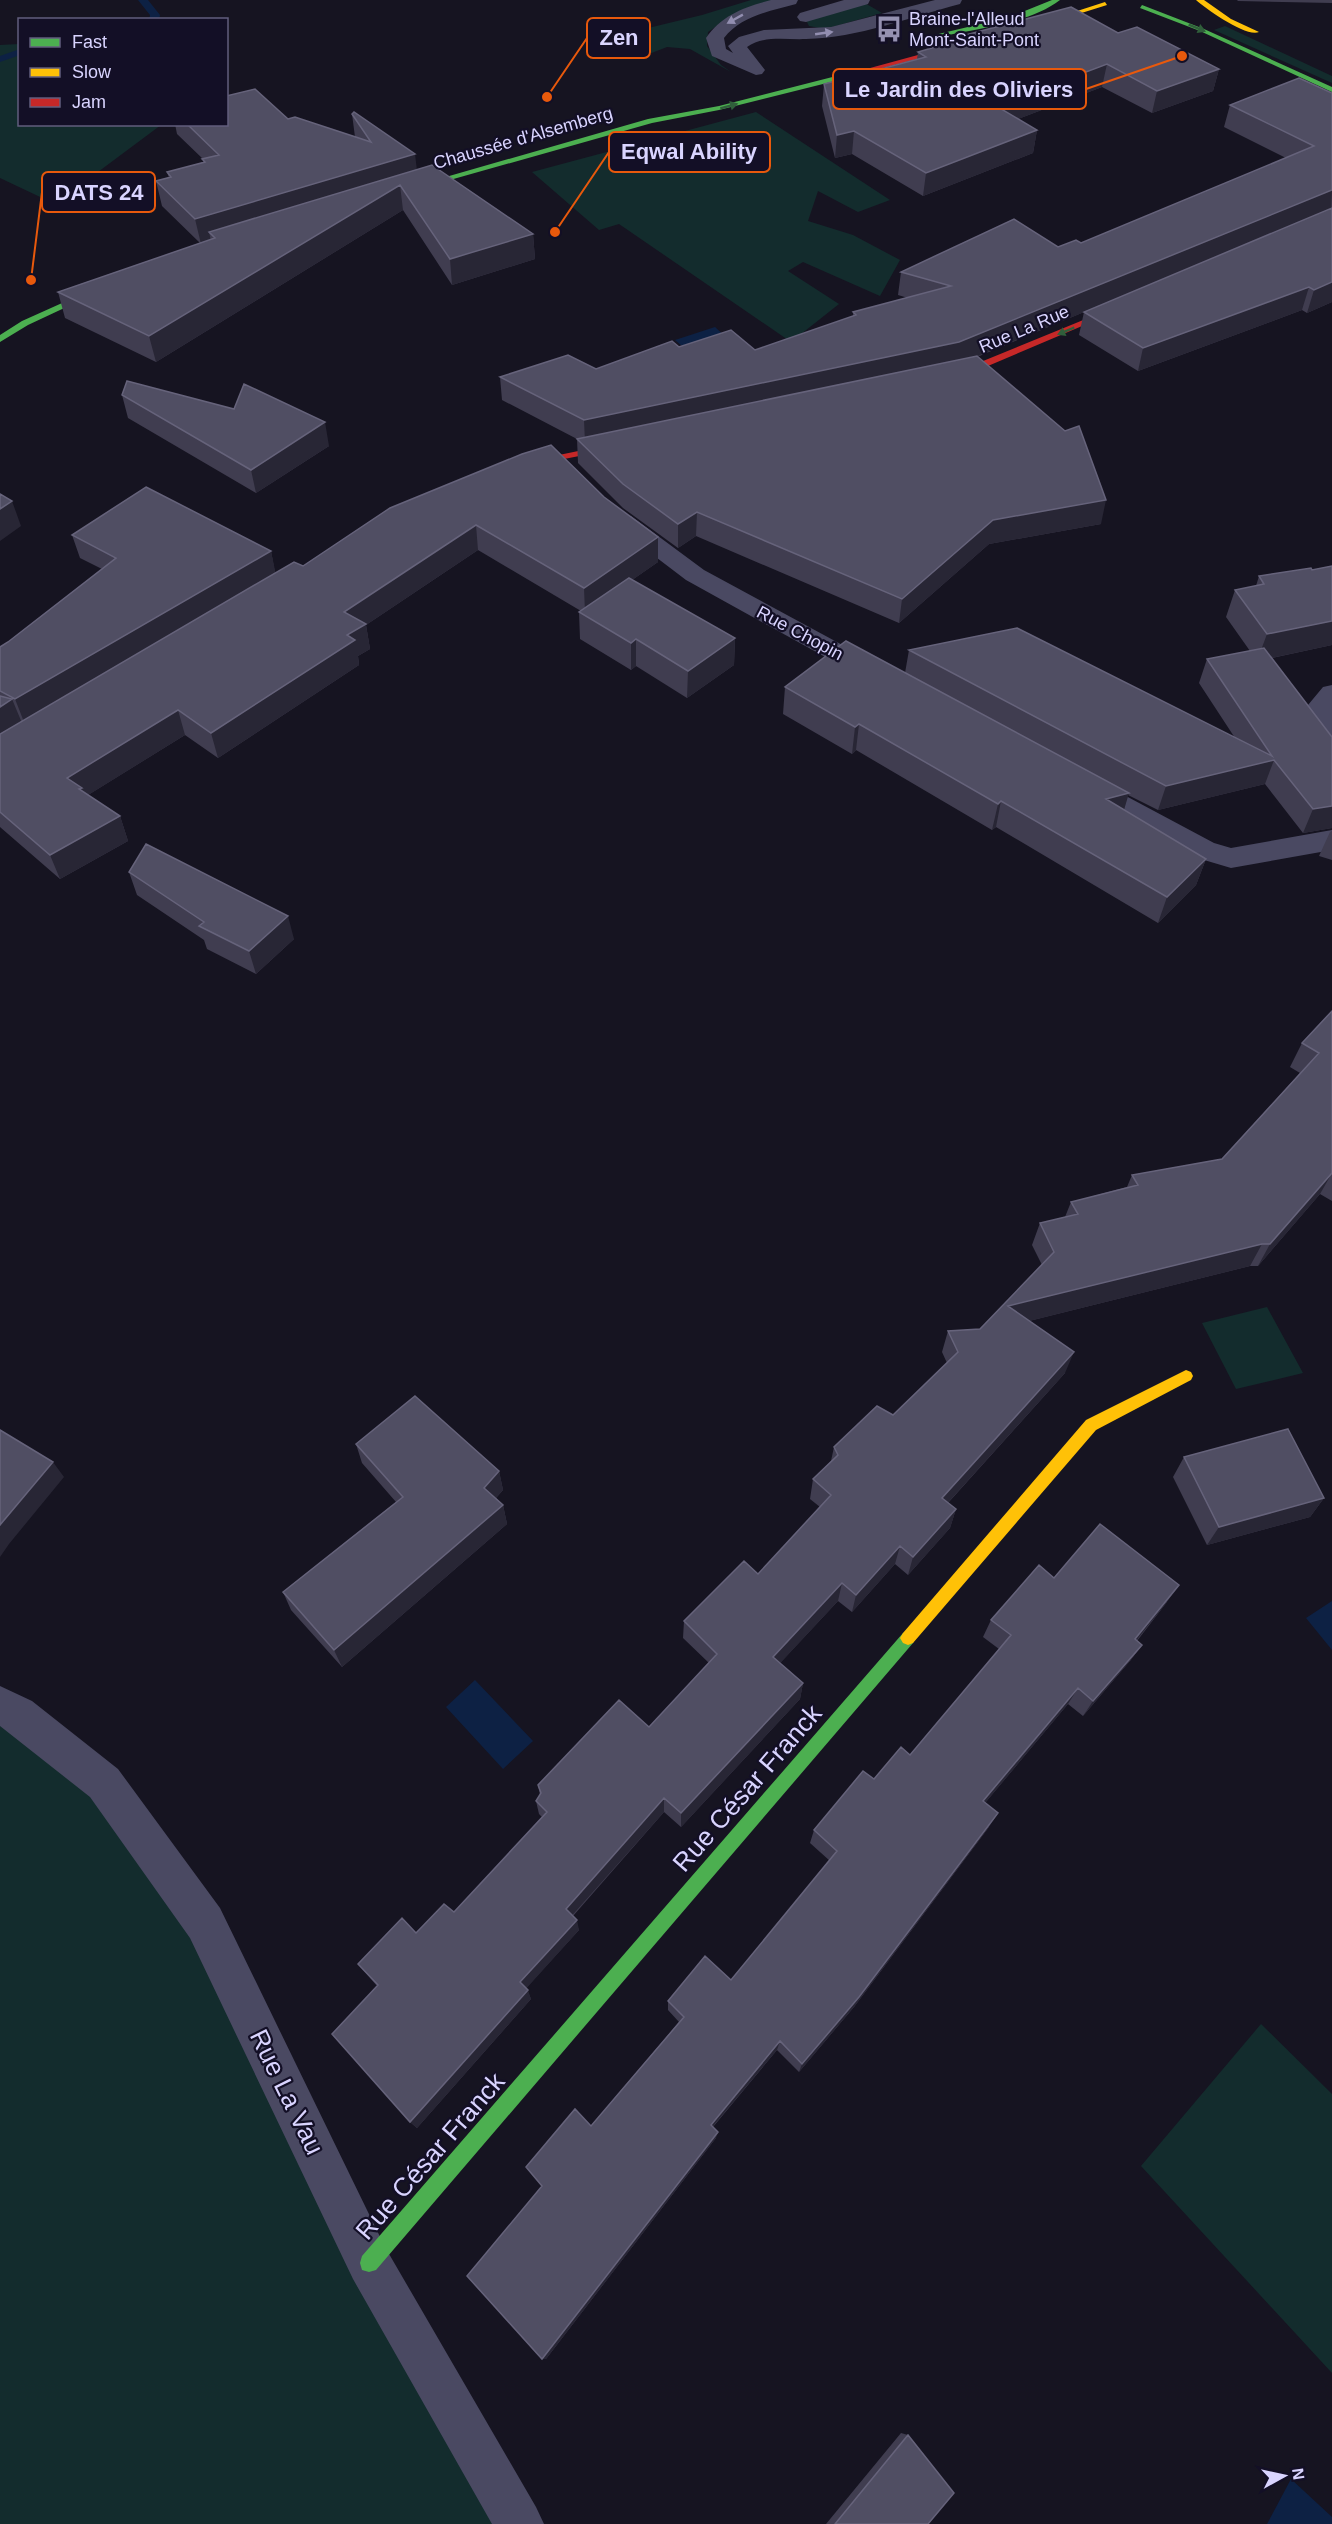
<svg xmlns="http://www.w3.org/2000/svg" width="1332" height="2524" viewBox="0 0 1332 2524" font-family="Arial,sans-serif">
  <rect width="100%" height="100%" fill="#161421"/>
  <path fill="#132c2d" d="M 751,0 L 783,0 L 724,21 L 708,32 L 707,46 L 721,65 L 731,72 L 690,49 L 667,47 L 649,54 L 624,47 L 611,37 L 702,15 Z
    M 863,2 L 882,13 L 825,29 L 809,26 L 807,22 L 809,18 Z
    M 1225,26 L 1332,76 L 1332,83 L 1214,30 Z
    M 19,44 L 20,124 L 161,125 L 55,204 L 0,178 L 0,45 Z
    M 756,112 L 890,200 L 858,212 L 818,191 L 808,221 L 853,235 L 900,260 L 880,296 L 803,262 L 788,271 L 839,304 L 791,342 L 619,224 L 599,230 L 532,172 Z
    M 1267,1307 L 1303,1373 L 1236,1389 L 1202,1323 Z
    M 0,1710 L 126,1799 L 529,2524 L 0,2524 Z
    M 1261,2024 L 1332,2094 L 1332,2373 L 1141,2166 Z"/>
  <path fill="#0d2144" d="M 715,327 L 730,341 L 690,353 L 675,340 Z
    M 1332,1601 L 1332,1650 L 1306,1618 Z
    M 475,1680 L 533,1741 L 503,1769 L 446,1707 Z
    M 1291,2479 L 1332,2517 L 1332,2524 L 1267,2524 Z"/>
  <g fill="none" stroke-linecap="round" stroke-linejoin="round">
    <path fill="#0d2144" fill-rule="evenodd" d="M 138,0 L 148,0 L 160,15 L 159,20 L 149,20 L 150,15 Z
      M 20,49 L 20,55 L 0,62 L 0,56 Z"/>
    <path fill="#4a4962" fill-rule="evenodd" d="M 771,0 L 798,0 L 796,4 C 770,11 741,16 724,38 L 726,49 L 733,53 L 728,46 L 739,37 L 764,30 L 831,27 L 935,0 L 962,0 L 960,4 C 910,17 858,38 806,39 C 786,40 764,35 747,47 L 765,70 L 762,74 L 756,75 L 712,56 L 706,38 C 722,15 744,7 771,0 Z
      M 844,0 L 870,0 L 868,4 L 806,22 L 800,21 L 797,17 L 800,13 Z"/>
    <path fill="#4a4962" fill-rule="evenodd" d="M 623,514 L 631,516 L 704,570 L 883,667 L 887,673 L 883,679 L 874,681 L 865,679 L 686,580 L 615,526 L 611,521 L 615,516 Z
      M 1332,685 L 1332,747 L 1323,744 L 1314,731 L 1308,705 L 1323,687 Z
      M 1086,778 L 1096,780 L 1214,843 L 1231,848 L 1332,830 L 1332,850 L 1231,868 L 1194,857 L 1076,794 L 1073,787 L 1076,780 Z
      M 0,1686 L 32,1701 L 118,1769 L 220,1908 L 385,2247 L 536,2507 L 544,2524 L 492,2524 L 353,2279 L 190,1938 L 90,1797 L 0,1726 Z"/>
    <path fill="#4caf50" fill-rule="evenodd" d="M 1052,0 L 1060,0 C 1029,24 972,29 934,38 L 930,36 L 1010,17 Z
      M 1142,5 L 1204,29 L 1332,87 L 1332,92 L 1200,31 L 1140,8 Z
      M 852,72 L 855,72 L 855,76 L 719,110 L 652,123 L 411,191 L 404,189 L 648,119 L 719,106 Z
      M 100,286 L 107,288 L 28,325 L 0,342 L 0,335 L 22,321 Z
      M 908,1631 L 913,1633 L 916,1638 L 913,1643 L 376,2270 L 369,2272 L 362,2270 L 360,2263 L 362,2256 L 903,1633 Z"/>
    <path fill="#ffc107" fill-rule="evenodd" d="M 1196,0 L 1204,0 L 1231,19 L 1259,32 C 1247,38 1206,9 1196,0 Z
      M 1105,2 L 1107,5 L 1040,26 L 1034,25 Z
      M 1186,1370 L 1191,1372 L 1193,1376 L 1191,1380 L 1096,1430 L 913,1643 L 908,1645 L 903,1643 L 900,1638 L 903,1633 L 1086,1420 Z"/>
    <path fill="#c62828" fill-rule="evenodd" d="M 962,43 L 966,45 L 965,47 L 852,76 L 848,74 Z
      M 1120,305 L 1127,307 L 962,377 L 943,382 L 939,379 Z
      M 622,442 L 627,445 L 625,447 L 559,460 L 521,473 L 516,470 L 554,456 Z"/>
  </g>
  <path fill="#403d50" d="M 1237,0 L 1332,0 L 1332,3 L 1238,1 Z
    M 1118,33 L 1219,69 L 1213,91 L 1152,113 L 1102,87 L 1018,119 L 1037,130 L 1033,153 L 923,196 L 852,154 L 835,158 L 822,106 L 824,84 L 917,59 L 918,52 L 961,40 L 962,36 Z
    M 1332,93 L 1332,302 L 1307,313 L 1302,310 L 1138,371 L 1079,335 L 1084,312 L 977,357 L 1101,524 L 989,544 L 899,623 L 696,536 L 678,548 L 623,508 L 578,463 L 577,439 L 502,400 L 500,377 L 596,369 L 679,347 L 755,350 L 853,316 L 853,312 L 908,298 L 898,295 L 901,272 L 1081,243 L 1286,158 L 1224,127 L 1230,105 Z
    M 352,114 L 417,170 L 533,234 L 535,259 L 452,285 L 403,210 L 156,362 L 65,318 L 58,292 L 200,243 L 162,206 L 156,181 L 169,178 L 167,172 L 203,163 L 203,159 L 177,134 L 175,124 L 226,124 L 288,119 L 355,137 Z
    M 122,395 L 329,446 L 256,493 L 128,418 Z
    M 390,508 L 658,562 L 632,580 L 735,638 L 734,665 L 687,698 L 636,666 L 631,670 L 580,639 L 579,612 L 581,611 L 478,550 L 366,625 L 370,649 L 358,656 L 359,665 L 218,758 L 185,735 L 88,795 L 120,816 L 128,841 L 60,879 L 0,827 L 0,647 L 8,642 L 102,569 L 80,558 L 72,535 L 271,551 L 275,573 L 303,566 Z
    M 1332,566 L 1332,645 L 1272,658 L 1332,737 L 1332,828 L 1303,833 L 1265,784 L 1158,810 L 1128,795 L 1124,809 L 1206,859 L 1196,885 L 1158,923 L 996,827 L 992,830 L 856,750 L 852,754 L 783,714 L 785,687 L 905,673 L 909,650 L 1235,738 L 1199,683 L 1207,659 L 1250,651 L 1226,617 L 1235,590 L 1256,586 L 1259,576 L 1312,570 Z
    M 1332,831 L 1332,860 L 1319,856 L 1330,832 Z
    M 129,872 L 294,939 L 256,974 L 207,949 L 204,940 L 137,895 Z
    M 1332,1011 L 1332,1201 L 1320,1194 L 1258,1266 L 1250,1266 L 1029,1321 L 1065,1373 L 948,1503 L 956,1509 L 950,1528 L 908,1575 L 895,1564 L 852,1612 L 838,1601 L 780,1663 L 803,1683 L 800,1699 L 681,1827 L 664,1812 L 573,1916 L 579,1930 L 526,1988 L 531,1999 L 417,2128 L 410,2122 L 377,1986 L 358,1964 L 454,1912 L 542,1817 L 539,1814 L 536,1801 L 540,1795 L 538,1785 L 649,1727 L 709,1663 L 683,1638 L 684,1621 L 758,1574 L 820,1507 L 810,1499 L 813,1479 L 831,1461 L 834,1447 L 893,1415 L 947,1363 L 942,1352 L 948,1331 L 980,1329 L 1042,1265 L 1032,1245 L 1040,1223 L 1065,1217 L 1071,1202 L 1127,1187 L 1132,1175 L 1222,1159 L 1300,1073 L 1290,1067 L 1302,1043 Z
    M 356,1444 L 499,1471 L 503,1490 L 496,1498 L 503,1505 L 507,1524 L 342,1667 L 291,1610 L 283,1592 L 396,1502 L 362,1463 Z
    M 1184,1457 L 1324,1498 L 1310,1517 L 1207,1545 L 1173,1477 Z
    M 1054,1578 L 1167,1602 L 1137,1641 L 1142,1645 L 1130,1661 L 1083,1716 L 1068,1704 L 985,1803 L 989,1827 L 854,2007 L 799,2072 L 777,2050 L 713,2127 L 716,2138 L 546,2359 L 591,2126 L 679,2022 L 668,2010 L 668,2001 L 731,1980 L 830,1861 L 810,1843 L 814,1830 L 874,1779 L 910,1755 L 999,1649 L 983,1637 L 991,1620 Z
    M 901,2433 L 908,2435 L 928,2524 L 826,2524 Z"/>
  <path fill="#282635" d="M 1107,64 L 1102,87 L 992,129 L 996,106 Z
    M 1219,69 L 1213,91 L 1152,113 L 1157,91 Z
    M 1037,130 L 1033,153 L 923,196 L 926,173 Z
    M 854,131 L 852,154 L 835,158 L 837,135 Z
    M 415,154 L 418,179 L 209,232 L 211,241 L 201,244 L 195,219 Z
    M 400,185 L 403,210 L 156,362 L 149,336 Z
    M 1332,190 L 1331,210 L 956,365 L 585,443 L 584,420 Z
    M 533,234 L 535,259 L 452,285 L 450,259 Z
    M 1332,282 L 1332,302 L 1307,313 L 1314,290 Z
    M 1309,287 L 1302,310 L 1138,371 L 1143,348 Z
    M 325,422 L 329,446 L 256,493 L 251,470 Z
    M 1106,500 L 1101,524 L 989,544 L 899,623 L 902,599 L 993,520 Z
    M 12,501 L 21,526 L 0,541 L 0,509 Z
    M 697,512 L 696,536 L 678,548 L 678,524 Z
    M 476,525 L 478,550 L 366,625 L 370,649 L 358,656 L 359,665 L 218,758 L 211,733 L 344,612 Z
    M 658,537 L 658,562 L 585,613 L 584,588 Z
    M 271,551 L 276,575 L 24,722 L 15,699 Z
    M 1332,621 L 1332,645 L 1257,661 L 1267,634 Z
    M 735,638 L 734,665 L 687,698 L 688,671 Z
    M 636,639 L 636,666 L 631,670 L 631,643 Z
    M 12,699 L 22,723 L 0,738 L 0,707 Z
    M 178,710 L 185,735 L 85,797 L 67,778 Z
    M 859,724 L 856,750 L 852,754 L 855,727 Z
    M 1274,760 L 1265,784 L 1158,810 L 1166,786 Z
    M 1129,793 L 1121,820 L 1106,799 Z
    M 1001,801 L 996,827 L 992,830 L 998,804 Z
    M 1332,806 L 1332,828 L 1303,833 L 1313,809 Z
    M 120,816 L 128,841 L 60,879 L 50,855 Z
    M 1206,859 L 1196,885 L 1158,923 L 1167,897 Z
    M 288,916 L 294,939 L 256,974 L 249,951 Z
    M 1332,1173 L 1320,1194 L 1258,1266 L 1270,1244 Z
    M 1262,1244 L 1250,1266 L 1001,1328 L 1008,1306 Z
    M 1074,1352 L 1065,1373 L 935,1517 L 942,1498 Z
    M 53,1462 L 64,1477 L 9,1544 L 0,1557 L 0,1525 Z
    M 499,1471 L 503,1490 L 488,1507 L 484,1488 Z
    M 1324,1498 L 1310,1517 L 1207,1545 L 1219,1527 Z
    M 503,1505 L 507,1524 L 342,1667 L 334,1650 Z
    M 956,1509 L 950,1528 L 908,1575 L 913,1557 Z
    M 900,1546 L 895,1564 L 852,1612 L 856,1595 Z
    M 842,1583 L 838,1601 L 771,1673 L 773,1657 Z
    M 1179,1585 L 1167,1602 L 1124,1656 L 1135,1639 Z
    M 1142,1645 L 1130,1661 L 1083,1716 L 1093,1701 Z
    M 803,1683 L 800,1699 L 681,1827 L 681,1813 Z
    M 1078,1688 L 1068,1704 L 975,1815 L 983,1801 Z
    M 664,1798 L 664,1812 L 568,1920 L 566,1909 Z
    M 998,1813 L 989,1827 L 854,2007 L 799,2072 L 802,2064 Z
    M 577,1920 L 579,1930 L 524,1991 L 520,1982 Z
    M 528,1990 L 531,1999 L 417,2128 L 410,2122 Z
    M 780,2041 L 777,2050 L 709,2131 L 711,2125 Z
    M 718,2132 L 716,2138 L 546,2359 L 542,2359 Z"/>
  <path fill="#504e63" stroke="#66637b" stroke-width="1.5" d="M 1071,7 L 1118,33 L 1137,27 L 1219,69 L 1157,91 L 1107,64 L 996,106 L 1037,130 L 926,173 L 854,131 L 837,135 L 824,84 L 926,57 L 918,52 L 966,38 L 962,36 Z
    M 1299,78 L 1332,93 L 1332,190 L 959,342 L 584,420 L 500,377 L 568,355 L 596,369 L 672,341 L 679,347 L 731,330 L 755,350 L 856,315 L 853,312 L 951,286 L 901,272 L 1014,219 L 1058,247 L 1076,240 L 1081,243 L 1314,146 L 1230,105 Z
    M 255,89 L 288,119 L 295,117 L 371,142 L 352,114 L 354,112 L 415,154 L 195,219 L 156,181 L 171,177 L 167,172 L 205,162 L 202,159 L 219,155 L 187,124 L 226,124 L 226,96 Z
    M 432,165 L 533,234 L 450,259 L 400,185 L 149,336 L 58,292 L 215,238 L 209,232 Z
    M 1332,208 L 1332,282 L 1314,290 L 1309,287 L 1143,348 L 1084,312 Z
    M 977,356 L 1065,431 L 1079,426 L 1106,500 L 993,520 L 902,599 L 697,512 L 678,524 L 623,484 L 577,439 Z
    M 127,381 L 234,409 L 244,384 L 325,422 L 251,470 L 122,395 Z
    M 551,445 L 604,497 L 658,537 L 584,588 L 476,525 L 344,612 L 366,624 L 347,635 L 355,640 L 211,733 L 178,710 L 67,778 L 82,788 L 79,789 L 120,816 L 50,855 L 0,812 L 0,734 L 294,562 L 303,566 L 390,508 L 522,454 Z
    M 146,487 L 271,551 L 15,699 L 0,691 L 0,647 L 8,642 L 116,558 L 72,535 Z
    M 0,494 L 12,501 L 0,509 Z
    M 1332,566 L 1332,621 L 1267,634 L 1235,590 L 1264,584 L 1259,576 L 1311,568 L 1312,570 Z
    M 629,578 L 735,638 L 688,671 L 636,639 L 631,643 L 579,612 Z
    M 1017,628 L 1272,756 L 1207,659 L 1264,648 L 1332,737 L 1332,806 L 1313,809 L 1274,760 L 1166,786 L 909,650 Z
    M 846,641 L 1129,793 L 1106,799 L 1206,859 L 1167,897 L 1001,801 L 998,804 L 859,724 L 855,727 L 785,687 Z
    M 0,696 L 12,699 L 0,707 Z
    M 146,844 L 288,916 L 249,951 L 199,926 L 204,922 L 129,872 Z
    M 1332,1011 L 1332,1173 L 1270,1244 L 1262,1244 L 1008,1306 L 1074,1352 L 942,1498 L 956,1509 L 913,1557 L 900,1546 L 856,1595 L 842,1583 L 773,1657 L 803,1683 L 681,1813 L 664,1798 L 566,1909 L 577,1920 L 520,1982 L 528,1990 L 410,2122 L 332,2034 L 378,1985 L 358,1964 L 402,1918 L 416,1933 L 444,1904 L 454,1912 L 547,1812 L 536,1801 L 541,1793 L 538,1785 L 619,1700 L 649,1727 L 717,1654 L 684,1621 L 744,1561 L 758,1574 L 831,1495 L 813,1479 L 838,1455 L 834,1447 L 877,1406 L 893,1415 L 958,1352 L 948,1331 L 980,1329 L 1054,1252 L 1040,1223 L 1078,1214 L 1071,1202 L 1138,1185 L 1132,1175 L 1222,1159 L 1319,1053 L 1302,1043 Z
    M 415,1396 L 499,1471 L 484,1488 L 503,1505 L 334,1650 L 283,1592 L 403,1497 L 356,1444 Z
    M 1288,1429 L 1324,1498 L 1219,1527 L 1184,1457 Z
    M 0,1430 L 53,1462 L 0,1525 Z
    M 1100,1524 L 1179,1585 L 1135,1639 L 1142,1645 L 1093,1701 L 1078,1688 L 983,1801 L 998,1813 L 859,1997 L 802,2064 L 780,2041 L 711,2125 L 718,2132 L 542,2359 L 467,2276 L 542,2186 L 526,2167 L 575,2109 L 591,2126 L 684,2017 L 668,2001 L 705,1956 L 731,1980 L 837,1851 L 814,1830 L 863,1771 L 874,1779 L 901,1747 L 910,1755 L 1011,1635 L 991,1620 L 1039,1565 L 1054,1578 Z
    M 908,2435 L 954,2493 L 928,2524 L 835,2524 Z"/>
  <defs><path id="oneway-solid" d="M-6-.8H1V-3.2L6.5 0L1 3.2V.8H-6Z" transform="scale(1.5)"/></defs>
  <g fill="#928eb0">
    <use href="#oneway-solid" transform="translate(735 19) rotate(151)"/>
    <use href="#oneway-solid" transform="translate(824 33) rotate(-8)"/>
  </g>
  <g fill="#305f3b">
    <use href="#oneway-solid" transform="translate(1197 28) rotate(22)"/>
    <use href="#oneway-solid" transform="translate(729 106) rotate(-15)"/>
    <use href="#oneway-solid" transform="translate(1066 331) rotate(157)"/>
  </g>
  <defs>
    <g id="bus-bare" transform="scale(2.07)"><path d="M-5-6H5V4H4V6H2V4H-2V6H-4V4H-5ZM-3.5-4V0h7V-4ZM-3.5 1.2v1.5H-2V1.2ZM2 1.2v1.5H3.5V1.2Z" fill="#9591b1" stroke="#130f26" stroke-width="2.5" paint-order="stroke"/></g>
  </defs>
  <g fill-rule="evenodd">
    <use href="#bus-bare" x="889" y="29"/>
  </g>
  <g text-anchor="middle" dominant-baseline="central" stroke-width="4.5" stroke-linejoin="round" paint-order="stroke">
    <g font-size="18" fill="#d9d4ff" stroke="#130f26" text-anchor="start">
      <text x="909" y="19">Braine-l'Alleud<tspan x="909" dy="21">Mont-Saint-Pont</tspan></text>
    </g>
    <g font-size="18" fill="#d9d4ff" stroke="#130f26">
      <text transform="translate(523 138) rotate(-16)">Chaussée d'Alsemberg</text>
      <text transform="translate(1024 329) rotate(-23)">Rue La Rue</text>
      <text transform="translate(800 633) rotate(28)">Rue Chopin</text>
    </g>
    <g font-size="26" fill="#d9d4ff" stroke="#130f26">
      <text transform="translate(747 1788) rotate(-49)">Rue César Franck</text>
      <text transform="translate(287 2092) rotate(64)">Rue La Vau</text>
      <text transform="translate(430 2156) rotate(-49)">Rue César Franck</text>
    </g>
  </g>
  <path fill="none" stroke="#e8590c" stroke-width="2" d="M547 97L587 38M1182 56L1086 89M555 232L609 152M31 280L42 192"/>
  <g fill="#e8590c" stroke="#130f26" stroke-width="2">
    <circle cx="547" cy="97" r="6"/>
    <circle cx="1182" cy="56" r="6"/>
    <circle cx="555" cy="232" r="6"/>
    <circle cx="31" cy="280" r="6"/>
  </g>
  <g fill="#130f26" stroke="#e8590c" stroke-width="2">
    <rect x="587" y="18" width="63" height="40" rx="6"/>
    <rect x="833" y="69" width="253" height="40" rx="6"/>
    <rect x="609" y="132" width="161" height="40" rx="6"/>
    <rect x="42" y="172" width="113" height="40" rx="6"/>
  </g>
  <g font-size="22" text-anchor="middle" font-weight="bold" fill="#d9d4ff">
    <text x="619" y="45">Zen</text>
    <text x="959" y="97">Le Jardin des Oliviers</text>
    <text x="689" y="159">Eqwal Ability</text>
    <text x="99" y="200">DATS 24</text>
  </g>
  <rect x="18" y="18" width="210" height="108" fill="#130f26" stroke="#625e7d" stroke-width="1.5"/>
  <rect x="30" y="38" width="30" height="9" fill="#4caf50" stroke="#625e7d" stroke-width="1.5"/>
  <text x="72" y="48" font-size="18" fill="#d9d4ff">Fast</text>
  <rect x="30" y="68" width="30" height="9" fill="#ffc107" stroke="#625e7d" stroke-width="1.5"/>
  <text x="72" y="78" font-size="18" fill="#d9d4ff">Slow</text>
  <rect x="30" y="98" width="30" height="9" fill="#c62828" stroke="#625e7d" stroke-width="1.5"/>
  <text x="72" y="108" font-size="18" fill="#d9d4ff">Jam</text>
  <g transform="translate(1284 2476) rotate(82)" stroke="#130f26" stroke-width="4.5" paint-order="stroke">
  <path d="M0-4.5L10 22L0 15L-10 22Z" fill="#d9d4ff"/>
  <text y="-9" font-size="16" font-weight="bold" text-anchor="middle" fill="#d9d4ff">N</text>
  </g>
</svg>
